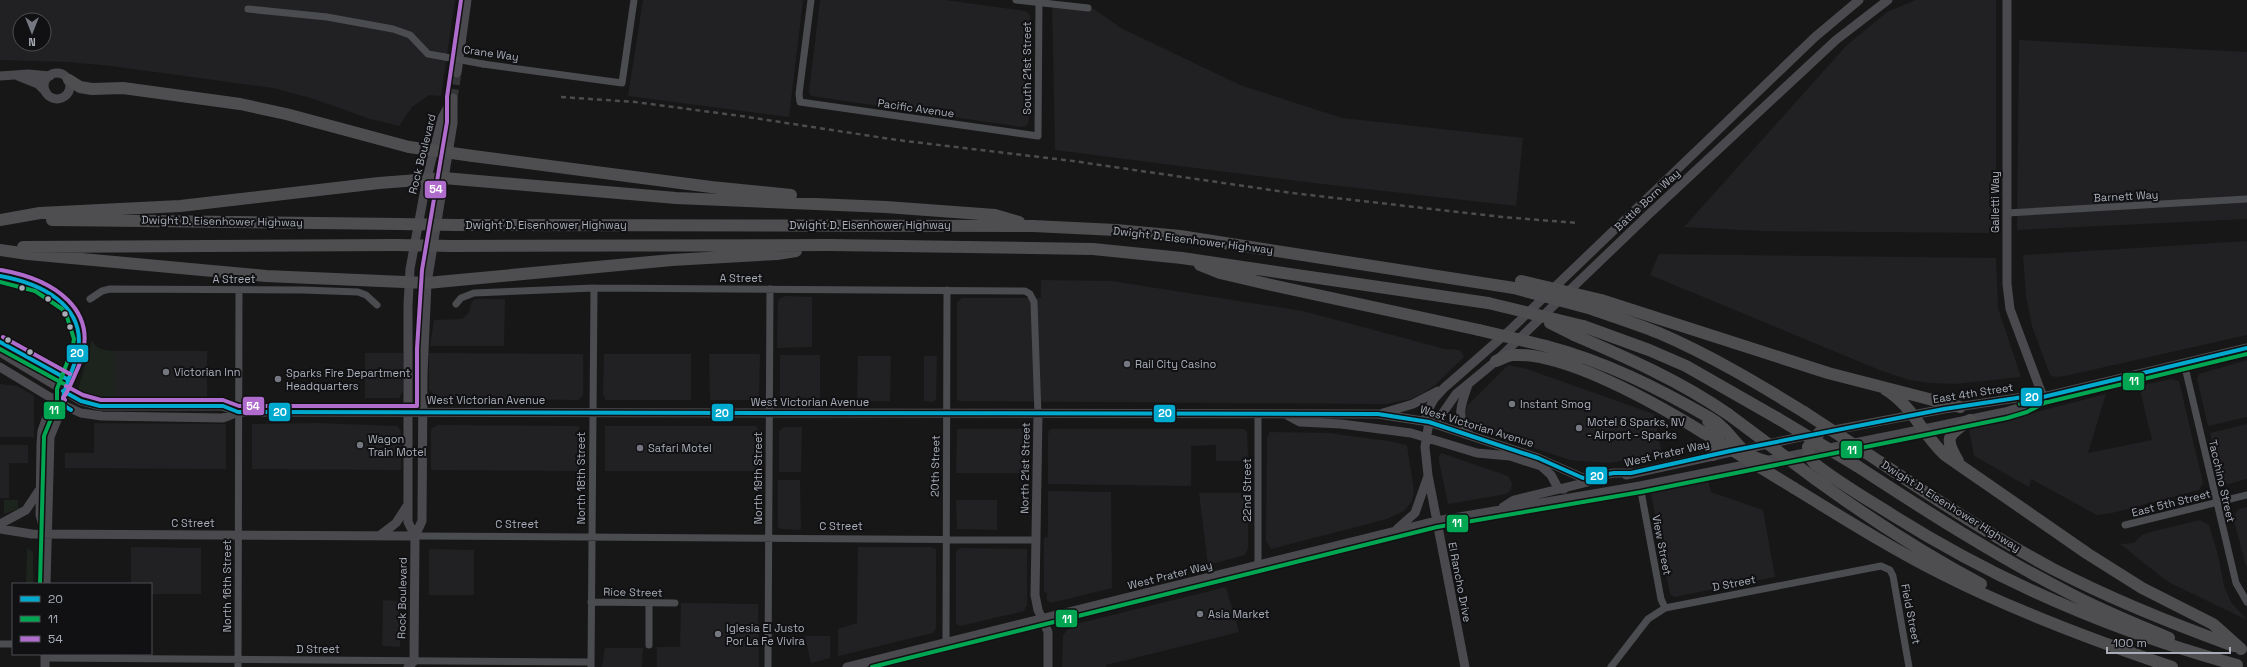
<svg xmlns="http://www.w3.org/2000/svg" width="2247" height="667" viewBox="0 0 2247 667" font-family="'Space Grotesk',sans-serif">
  <rect width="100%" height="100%" fill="#171717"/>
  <path fill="#212123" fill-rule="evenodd" d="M 0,0 L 455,0 L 441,96 L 429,95 L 412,107 L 399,126 L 370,119 L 314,99 L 273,88 L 111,66 L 68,62 L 0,60 ZM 20,20 L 44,20 L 44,44 L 20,44 Z
    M 643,0 L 803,0 L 789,117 L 628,96 Z
    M 820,0 L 945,0 L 1026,11 L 1030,15 L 1029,121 L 1026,126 L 1021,127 L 811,96 L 809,92 Z
    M 1916,0 L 1996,0 L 1996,224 L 1988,233 L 1761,231 L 1684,227 L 1847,45 L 1887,12 Z
    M 1052,1 L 1094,9 L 1121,28 L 1240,85 L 1342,118 L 1523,138 L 1516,206 L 1314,183 L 1055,150 Z
    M 2019,40 L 2247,52 L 2247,219 L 2017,230 Z
    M 2247,241 L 2247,335 L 2065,376 L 2055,377 L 2050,375 L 2032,326 L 2026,296 L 2023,255 Z
    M 1659,254 L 1996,258 L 1998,308 L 2021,377 L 1955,384 L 1932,383 L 1909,380 L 1882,371 L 1650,275 Z
    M 1041,280 L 1112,281 L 1303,311 L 1445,349 L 1460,350 L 1464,357 L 1434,386 L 1423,393 L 1411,399 L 1387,404 L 959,401 L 957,399 L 957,302 L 962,298 L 1041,298 Z
    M 785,296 L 812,297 L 812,347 L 777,348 L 778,302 L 779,299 Z
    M 475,299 L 505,299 L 504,346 L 430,346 L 434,320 L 462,319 L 469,313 L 471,303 Z
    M 115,351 L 207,351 L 207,398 L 115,398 Z
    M 365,353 L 403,353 L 403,391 L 399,398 L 365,398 Z
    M 429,353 L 583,354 L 583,395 L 579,400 L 438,398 L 429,390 Z
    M 604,354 L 691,354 L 691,400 L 606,400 L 603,395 Z
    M 709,354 L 760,354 L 759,397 L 754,400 L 710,400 Z
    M 780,355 L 820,355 L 820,401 L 784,400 L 780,396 Z
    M 858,356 L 891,356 L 890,401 L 857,401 Z
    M 924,356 L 937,356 L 936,399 L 934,402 L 924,401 Z
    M 2247,360 L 2247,417 L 2208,426 L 2197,379 L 2199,374 Z
    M 1508,365 L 1527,369 L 1654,414 L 1662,455 L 1608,463 L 1570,460 L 1472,427 L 1465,415 L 1467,406 Z
    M 2171,379 L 2179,381 L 2203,483 L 2199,490 L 2112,513 L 2097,515 L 2031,479 L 2029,487 L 1974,456 L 1969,429 L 2106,394 L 2088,453 L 2152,440 L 2139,386 Z
    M 0,384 L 17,386 L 34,396 L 34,437 L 0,437 Z
    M 94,423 L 226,424 L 226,469 L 65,468 L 65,453 L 94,453 Z
    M 317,423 L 397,426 L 401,431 L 401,470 L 252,469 L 252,424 Z
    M 2247,424 L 2247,479 L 2228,484 L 2222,482 L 2210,433 Z
    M 438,425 L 579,426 L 579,471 L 431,470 L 431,431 L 432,428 Z
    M 605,426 L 756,426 L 759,431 L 759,471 L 605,471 Z
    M 784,427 L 802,427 L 801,472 L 779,472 L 779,431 Z
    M 957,429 L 1026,429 L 1028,473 L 956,473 Z
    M 1052,429 L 1244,429 L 1247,432 L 1248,461 L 1216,461 L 1216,445 L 1191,446 L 1191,486 L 1048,484 L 1048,435 L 1049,430 Z
    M 1270,432 L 1328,433 L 1389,441 L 1407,445 L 1414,491 L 1412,501 L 1404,511 L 1387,519 L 1271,549 L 1266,541 L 1267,437 Z
    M 0,445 L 28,445 L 28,463 L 9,463 L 9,498 L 0,498 Z
    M 1441,453 L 1508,476 L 1512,483 L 1511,490 L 1506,494 L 1448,504 L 1439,461 L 1439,456 Z
    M 778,480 L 800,480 L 801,530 L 782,529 L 778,527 Z
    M 1708,480 L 1711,492 L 1763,510 L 1775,577 L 1674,597 L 1670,594 L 1651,493 L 1655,490 Z
    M 1048,491 L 1111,492 L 1112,588 L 1051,603 L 1047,600 L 1047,593 L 1044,592 L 1044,538 L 1048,537 Z
    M 1199,493 L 1248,493 L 1248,548 L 1245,555 L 1208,565 Z
    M 956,500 L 997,500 L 997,530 L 957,529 Z
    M 2247,507 L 2247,569 L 2234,521 L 2235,514 L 2239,509 Z
    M 2200,520 L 2209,525 L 2218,555 L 2224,586 L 2231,602 L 2247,620 L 2168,582 L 2120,544 L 2134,543 L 2142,535 L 2150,532 Z
    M 131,547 L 201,548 L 201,594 L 151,594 L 151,584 L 131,584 Z
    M 858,547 L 931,547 L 936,549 L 936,628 L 933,633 L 838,656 L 838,629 L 857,623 Z
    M 961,548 L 1027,549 L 1027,605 L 1024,611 L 960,626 L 956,624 L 956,551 Z
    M 429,549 L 474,550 L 474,595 L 429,595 Z
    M 1226,587 L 1239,632 L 1106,665 L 1106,667 L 1062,667 L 1063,635 L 1072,625 Z
    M 383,600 L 401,601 L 400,647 L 382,646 Z
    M 681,603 L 758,604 L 759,667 L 657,667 L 657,647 L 680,647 Z
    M 805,636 L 830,636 L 830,658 L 811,663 Z
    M 605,648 L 643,648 L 642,667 L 602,667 Z"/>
  <path fill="#1d241e" d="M 92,340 C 96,350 105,350 115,351 L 115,398 L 96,397 L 78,390 Z
    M 4,500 L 18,500 L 18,509 L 4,514 Z
    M 27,548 L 33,552 L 33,584 L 26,584 Z"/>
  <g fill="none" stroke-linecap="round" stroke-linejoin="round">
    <path stroke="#343537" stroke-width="9" stroke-dasharray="9 4.5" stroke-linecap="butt" d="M 453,98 L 457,73"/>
    <path stroke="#4b4c50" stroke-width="7" d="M 811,0 L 799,94 L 800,102 L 1038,136 L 1039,0
      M 1016,0 L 1088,8
      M 248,9 L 327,17 L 393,29 L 410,35 L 428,54 L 445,57
      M 483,64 L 622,83 L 634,0
      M 2007,213 L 2247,199
      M 90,299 L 102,291 L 110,289 L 303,290 L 358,292 L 366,295 L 377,305
      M 456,304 L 461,298 L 474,293 L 594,288 L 1025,291 L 1030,294 L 1034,302 L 1038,415
      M 2184,363 L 2236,583 L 2247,602
      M 1258,415 L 1258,566
      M 1640,486 L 1661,599 L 1665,608
      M 2125,525 L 2247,495
      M 415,536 L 1035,540
      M 591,602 L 675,603
      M 946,643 L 947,290
      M 0,644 L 13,644
      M 649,645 L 649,603
      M 45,658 L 591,662
      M 238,667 L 239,290
      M 591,667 L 594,288
      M 768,667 L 770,289
      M 1611,667 L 1648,619 L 1665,608 L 1881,566 L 1890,570 L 1893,576 L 1909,667"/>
    <path stroke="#4a4a4e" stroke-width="9" d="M 2007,0 L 2007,284 L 2010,309 L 2043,397
      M 457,73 L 467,0
      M44 86a13 13 0 1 1 26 0a13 13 0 1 1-26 0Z
      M 0,76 L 28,74 L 50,76
      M 18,76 L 38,84 L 46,92
      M 0,352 L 81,401 L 100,406 L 223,406 L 238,412 L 1378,414 L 1429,422 L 1538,458 L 1583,478 L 1614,473 L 1631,473
      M 0,367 L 63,405 L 81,413 L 102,416 L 223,418 L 238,412
      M 1468,385 C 1461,404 1455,419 1470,435
      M 1383,413 L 1413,404 L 1438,391
      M 1038,415 L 1035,595 L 1038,610 L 1048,632 L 1048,667
      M 1287,415 L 1300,422 L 1341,424 L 1411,433 L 1477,453 L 1510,456 L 1541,466 L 1551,475 L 1558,488 L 1564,489
      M 1429,422 L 1440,417 L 1456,394 L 1496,361 L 1647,216 L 1836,40 L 1888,0
      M 1829,431 L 1944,409 L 2023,397 L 2043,397 L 2247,348
      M 1626,475 L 1809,435
      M 1503,507 L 1514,500 L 1592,481
      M 0,524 L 26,510 L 40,489
      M 0,529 L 32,534 L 415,536
      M 1397,529 L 1415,513 L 1428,476
      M 45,532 L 40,515 L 41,444 L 42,431 L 53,399 L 57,396
      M 379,536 L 396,523 L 407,506
      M 415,536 L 408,522 L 408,305 L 410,269 L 427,178 L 442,118 L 453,98
      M 46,584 L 50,437 L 63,405 L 63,400
      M 45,667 L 45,654
      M 408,667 L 414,661 L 415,536 L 422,521 L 423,374 L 427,283 L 453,123 L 453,98
      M 847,667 L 1436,521 L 1640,486 L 1924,429 L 2005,412 L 2025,406 L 2043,397
      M 1465,667 L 1428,475 L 1425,447 L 1429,422 L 1426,414 L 1434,399 L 1444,388 L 1509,331 L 1815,37 L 1859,0"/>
    <path stroke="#4e4e51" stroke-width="12" d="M 69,80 L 80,87 L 92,89 L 123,88 L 240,104 L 286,114 L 409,147
      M 473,156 L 711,187 L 791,195
      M 0,220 L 40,213 L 180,206 L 379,183 L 444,178 L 676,198 L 886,207 L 995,215 L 1019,222
      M 52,220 L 399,224
      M 457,225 L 1033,226 L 1116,230 L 1180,236 L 1514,288
      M 453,246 L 831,245 L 1093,249 L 1182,258 L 1488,303
      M 23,247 L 395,245
      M 0,250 L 28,254 L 266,276 L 427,283 L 672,260 L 777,254 L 796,251
      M 1200,265 L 1220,273 L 1276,286 L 1479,330
      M 1601,300 L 1828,373 L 1960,407
      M 1592,309 C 1614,317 1637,324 1659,333 C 1710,355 1757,383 1804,412
      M 1583,326 L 1649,350 L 1686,366 L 1777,418
      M 1574,335 C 1628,358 1680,381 1728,414
      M 1546,346 C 1604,361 1658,388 1710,418 C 1735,432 1735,454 1766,461
      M 1496,361 C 1502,359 1508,355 1513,355 C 1567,352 1658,405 1704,433
      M 1885,389 C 1912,405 1922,434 1945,455 L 2088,554 L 2142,588 L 2213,624 L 2241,649
      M 1708,421 C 1720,431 1721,442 1713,455
      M 1819,433 L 1808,447 L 1811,459 L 1815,464 C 1839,483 1867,499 1894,516 C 2001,583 2115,632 2237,665
      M 1958,461 C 1943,436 1949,435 1970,420
      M 1880,462 C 1936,500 1993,537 2053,569 C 2111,599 2173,624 2234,646
      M 1857,466 C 1926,511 1996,556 2069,593 C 2101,610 2136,624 2169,638
      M 1815,479 C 1870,519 1921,552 1981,584
      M 1794,488 C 1843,518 1892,549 1944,575 C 2017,612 2095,641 2172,667"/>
    <path stroke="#4b4c4f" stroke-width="2.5" stroke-dasharray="5 4" stroke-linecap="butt" d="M 561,97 L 635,102 L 741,116 L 897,140 L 1073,161 L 1292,193 L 1502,217 L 1578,223"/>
    <path stroke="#4b4c50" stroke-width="7" d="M 445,57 L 483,64"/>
    <path stroke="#4e4e51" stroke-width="12" d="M 409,147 L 473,156
      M 399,224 L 457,225
      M 395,245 L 453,246
      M 1521,281 L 1601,300
      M 1514,288 L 1592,309
      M 1488,303 L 1583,326
      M 1550,323 L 1574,335
      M 1479,330 L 1546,346
      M 1804,412 L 1880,462
      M 1728,414 L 1815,479
      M 1777,418 L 1857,466
      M 1704,433 L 1794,488"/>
    <g stroke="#111113" stroke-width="7">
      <path id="bus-1" d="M 0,276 C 39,283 86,304 78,351 C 75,367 66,381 63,398 L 63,405 L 71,410
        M 0,342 L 67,379
        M 63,391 L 81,401 L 100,406 L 223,406 L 238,412 L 1378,414 L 1429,422 L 1538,458 L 1583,478 L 1614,473 L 1631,473 L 1730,451 L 1944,409 L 2023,397 L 2043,397 L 2247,348"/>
    </g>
    <g stroke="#111113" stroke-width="7">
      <path id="bus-2" d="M 0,282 L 35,291 L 62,309 L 67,317 L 74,339 L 72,350 L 57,389 L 57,404 L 44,436 L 40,584
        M 0,349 L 64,384
        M 2020,404 L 2044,403 L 2247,354
        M 872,667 L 1437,527 L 1641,492 L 1925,435 L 2007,418 L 2027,412 L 2046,402"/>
    </g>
    <g stroke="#111113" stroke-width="7">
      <path id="bus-3" d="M 1,270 C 52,279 103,309 78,368 C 73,378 70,389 63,398 L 65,400
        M 3,337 L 70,374
        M 66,386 L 83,395 L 101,400 L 223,400 L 239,406 L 417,406 L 417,349 L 422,270 L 447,122 L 447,97 L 461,0"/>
    </g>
    <use href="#bus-1" stroke="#00a9ce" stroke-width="4"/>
    <use href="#bus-2" stroke="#00a651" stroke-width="4"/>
    <use href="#bus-3" stroke="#b06ccc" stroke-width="4"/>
  </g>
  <g fill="#a8adb8" stroke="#111113" stroke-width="1.5">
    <circle cx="22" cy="288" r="3.5"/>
    <circle cx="48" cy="299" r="3.5"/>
    <circle cx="65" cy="314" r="3.5"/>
    <circle cx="70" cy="327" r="3.5"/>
    <circle cx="8" cy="340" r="3.5"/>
    <circle cx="30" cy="352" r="3.5"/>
  </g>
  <g fill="#757880" stroke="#111113" stroke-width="1.5">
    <circle cx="1127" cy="364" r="4"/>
    <circle cx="166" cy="372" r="4"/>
    <circle cx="278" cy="379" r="4"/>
    <circle cx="1512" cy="404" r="4"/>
    <circle cx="1579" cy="428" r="4"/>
    <circle cx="360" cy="445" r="4"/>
    <circle cx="640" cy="448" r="4"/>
    <circle cx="1200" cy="614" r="4"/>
    <circle cx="718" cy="634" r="4"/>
  </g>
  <g text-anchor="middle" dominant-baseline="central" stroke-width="4" stroke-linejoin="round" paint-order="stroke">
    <g font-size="11" fill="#a8adb8" stroke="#111113">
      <text transform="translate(491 53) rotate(8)">Crane Way</text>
      <text transform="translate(1027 68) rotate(-90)">South 21st Street</text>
      <text transform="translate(916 108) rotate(8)">Pacific Avenue</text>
      <text transform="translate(422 154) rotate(-76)">Rock Boulevard</text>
      <text transform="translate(2126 196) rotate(-3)">Barnett Way</text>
      <text transform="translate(1647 200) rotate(-43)">Battle Born Way</text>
      <text transform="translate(1995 202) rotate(-90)">Galletti Way</text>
      <text transform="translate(222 221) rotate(1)">Dwight D. Eisenhower Highway</text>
      <text x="546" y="225">Dwight D. Eisenhower Highway</text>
      <text x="870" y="225">Dwight D. Eisenhower Highway</text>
      <text transform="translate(1193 240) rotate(7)">Dwight D. Eisenhower Highway</text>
      <text x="741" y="278">A Street</text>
      <text x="234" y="279">A Street</text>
      <text transform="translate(1973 393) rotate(-9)">East 4th Street</text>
      <text x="486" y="400">West Victorian Avenue</text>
      <text x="810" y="402">West Victorian Avenue</text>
      <text transform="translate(1477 426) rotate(17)">West Victorian Avenue</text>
      <text transform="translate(1667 453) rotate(-13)">West Prater Way</text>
      <text transform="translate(935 466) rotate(-89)">20th Street</text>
      <text transform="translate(1025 468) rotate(-89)">North 21st Street</text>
      <text transform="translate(581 478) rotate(-90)">North 18th Street</text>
      <text transform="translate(758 478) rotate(-90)">North 19th Street</text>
      <text transform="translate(2222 481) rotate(77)">Tacchino Street</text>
      <text transform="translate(1247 490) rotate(-90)">22nd Street</text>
      <text transform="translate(2171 503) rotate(-14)">East 5th Street</text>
      <text transform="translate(1951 506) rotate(32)">Dwight D. Eisenhower Highway</text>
      <text x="193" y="523">C Street</text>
      <text x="517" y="524">C Street</text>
      <text x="841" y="526">C Street</text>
      <text transform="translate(1662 545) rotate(79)">View Street</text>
      <text transform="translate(1170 575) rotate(-14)">West Prater Way</text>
      <text transform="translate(1460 582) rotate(79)">El Rancho Drive</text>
      <text transform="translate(1734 583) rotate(-11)">D Street</text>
      <text transform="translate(227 586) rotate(-90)">North 16th Street</text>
      <text transform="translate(633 592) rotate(1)">Rice Street</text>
      <text transform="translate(402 598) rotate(-89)">Rock Boulevard</text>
      <text transform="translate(1911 614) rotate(79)">Field Street</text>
      <text x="318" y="649">D Street</text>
    </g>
    <g font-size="11" fill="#a8adb8" stroke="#111113" text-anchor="start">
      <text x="1135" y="364">Rail City Casino</text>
      <text x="174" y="372">Victorian Inn</text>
      <text x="286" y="373">Sparks Fire Department<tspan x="286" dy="13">Headquarters</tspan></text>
      <text x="1520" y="404">Instant Smog</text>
      <text x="1587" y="422">Motel 6 Sparks, NV<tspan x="1587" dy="13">- Airport - Sparks</tspan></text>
      <text x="368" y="439">Wagon<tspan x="368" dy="13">Train Motel</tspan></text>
      <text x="648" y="448">Safari Motel</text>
      <text x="1208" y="614">Asia Market</text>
      <text x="726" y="628">Iglesia El Justo<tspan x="726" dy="13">Por La Fe Vivira</tspan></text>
    </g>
  </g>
  <g stroke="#111113" stroke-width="1.5">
    <rect x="424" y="180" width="23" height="19" rx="4" fill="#b06ccc"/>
    <rect x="66" y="344" width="23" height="19" rx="4" fill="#00a9ce"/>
    <rect x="2122" y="372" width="23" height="19" rx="4" fill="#00a651"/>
    <rect x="2020" y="387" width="23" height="20" rx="4" fill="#00a9ce"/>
    <rect x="242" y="396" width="23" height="20" rx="4" fill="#b06ccc"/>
    <rect x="43" y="401" width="23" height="19" rx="4" fill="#00a651"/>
    <rect x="268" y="402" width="23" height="20" rx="4" fill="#00a9ce"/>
    <rect x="711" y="403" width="23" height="19" rx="4" fill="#00a9ce"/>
    <rect x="1153" y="404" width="23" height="19" rx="4" fill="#00a9ce"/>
    <rect x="1840" y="440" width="23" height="19" rx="4" fill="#00a651"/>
    <rect x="1585" y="466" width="23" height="19" rx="4" fill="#00a9ce"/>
    <rect x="1446" y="514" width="23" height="19" rx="4" fill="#00a651"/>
    <rect x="1055" y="609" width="23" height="19" rx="4" fill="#00a651"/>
  </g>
  <g font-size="11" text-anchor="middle" font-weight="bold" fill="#fff">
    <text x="436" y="193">54</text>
    <text x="77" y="357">20</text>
    <text x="2134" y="385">11</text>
    <text x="2032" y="401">20</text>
    <text x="253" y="410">54</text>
    <text x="54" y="414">11</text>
    <text x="280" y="416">20</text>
    <text x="722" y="417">20</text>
    <text x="1165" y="417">20</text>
    <text x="1852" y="454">11</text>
    <text x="1597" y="480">20</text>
    <text x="1457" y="527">11</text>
    <text x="1067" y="623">11</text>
  </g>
  <rect x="12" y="583" width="140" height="72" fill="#111113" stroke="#4d4f55"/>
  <rect x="20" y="596" width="20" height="6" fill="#00a9ce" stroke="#4d4f55"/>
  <text x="48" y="603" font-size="12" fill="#a8adb8">20</text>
  <rect x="20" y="616" width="20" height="6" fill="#00a651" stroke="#4d4f55"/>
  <text x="48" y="623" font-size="12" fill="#a8adb8">11</text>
  <rect x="20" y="636" width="20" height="6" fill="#b06ccc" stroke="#4d4f55"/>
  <text x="48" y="643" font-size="12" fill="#a8adb8">54</text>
  <g transform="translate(32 32) rotate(180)"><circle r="19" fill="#111113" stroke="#4d4f55"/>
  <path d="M0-3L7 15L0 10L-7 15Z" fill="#757880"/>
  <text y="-6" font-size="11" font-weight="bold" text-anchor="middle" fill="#a8adb8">N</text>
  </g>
  <path d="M2107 647v6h123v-6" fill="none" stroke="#a8adb8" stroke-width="2"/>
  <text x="2113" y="647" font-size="12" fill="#a8adb8" stroke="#111113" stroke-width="3" paint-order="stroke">100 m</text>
</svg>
